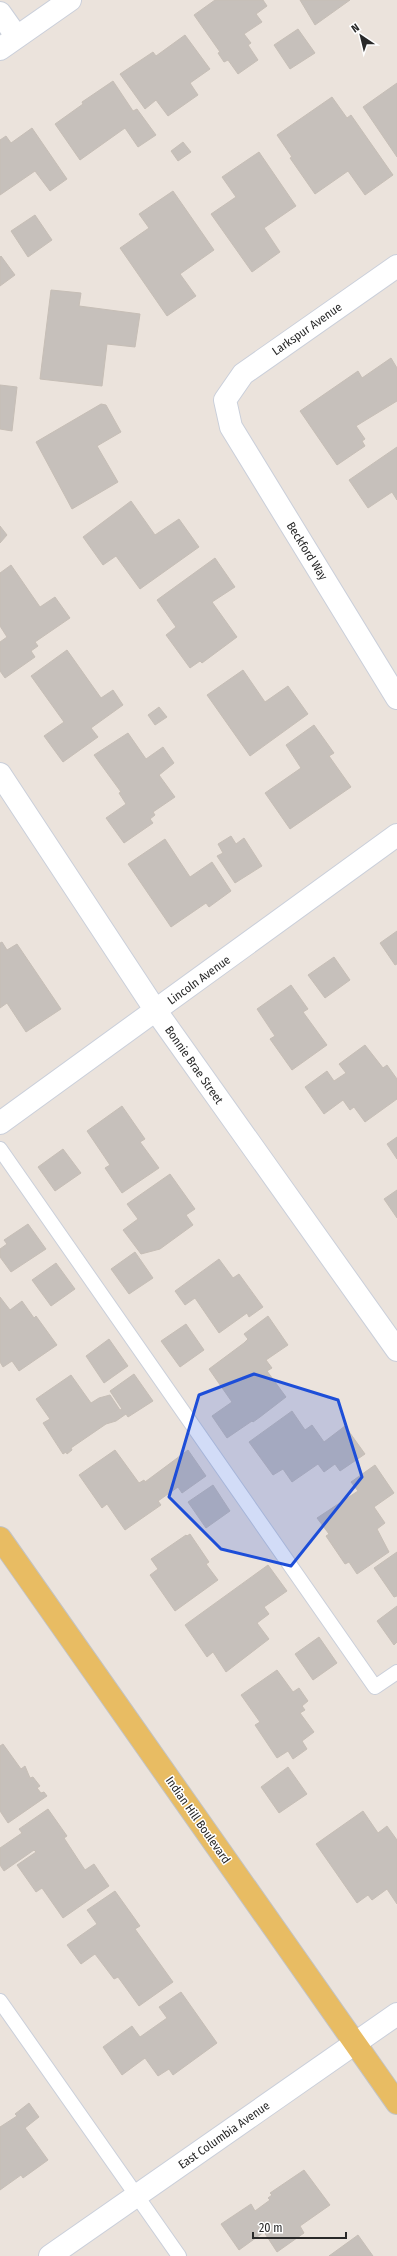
<svg xmlns="http://www.w3.org/2000/svg" width="397" height="2256" viewBox="0 0 397 2256" font-family="'Fira Sans Condensed',sans-serif">
  <rect width="100%" height="100%" fill="#ebe3dc"/>
  <path fill="#c6c0bb" stroke="#c6beb6" d="M 215,0 L 263,0 L 267,6 L 256,14 L 262,22 L 244,34 L 251,43 L 248,45 L 258,60 L 238,74 L 228,60 L 224,62 L 218,53 L 220,52 L 194,15 Z
    M 300,0 L 350,0 L 315,25 Z
    M 298,29 L 315,53 L 290,69 L 274,45 Z
    M 185,35 L 210,69 L 190,83 L 198,95 L 168,116 L 156,100 L 145,109 L 120,74 L 153,52 L 156,56 Z
    M 113,81 L 133,111 L 137,109 L 156,135 L 138,147 L 125,128 L 80,160 L 55,124 L 83,104 L 82,102 Z
    M 397,83 L 397,157 L 363,107 Z
    M 332,97 L 347,118 L 351,115 L 393,175 L 365,195 L 348,171 L 315,194 L 290,158 L 292,157 L 277,135 Z
    M 32,128 L 67,179 L 50,191 L 35,171 L 0,195 L 0,140 L 6,136 L 11,143 Z
    M 183,142 L 191,152 L 178,161 L 171,151 Z
    M 259,152 L 296,206 L 264,228 L 280,252 L 252,272 L 211,214 L 236,197 L 222,177 Z
    M 173,191 L 214,250 L 180,274 L 196,296 L 167,316 L 120,248 L 149,228 L 139,214 Z
    M 35,215 L 52,240 L 28,257 L 11,231 Z
    M 1,256 L 15,275 L 0,286 L 0,257 Z
    M 51,290 L 81,293 L 79,306 L 140,314 L 135,347 L 107,344 L 102,386 L 40,379 Z
    M 391,358 L 397,368 L 397,401 L 356,426 L 365,439 L 362,441 L 365,446 L 337,465 L 300,411 L 358,371 L 362,378 Z
    M 0,385 L 17,387 L 12,431 L 0,429 Z
    M 101,404 L 106,405 L 121,432 L 97,446 L 118,482 L 72,509 L 36,442 Z
    M 397,447 L 397,500 L 392,492 L 368,508 L 349,480 Z
    M 131,501 L 155,535 L 179,519 L 199,547 L 140,589 L 116,556 L 103,565 L 83,537 Z
    M 0,526 L 7,535 L 0,543 Z
    M 215,558 L 235,587 L 212,602 L 237,637 L 202,663 L 200,661 L 190,668 L 166,635 L 176,627 L 157,600 Z
    M 11,565 L 40,607 L 55,597 L 70,618 L 35,642 L 38,646 L 31,651 L 35,657 L 5,678 L 0,671 L 0,642 L 7,637 L 0,626 L 0,573 Z
    M 67,650 L 101,698 L 113,690 L 123,705 L 91,728 L 98,737 L 63,762 L 44,736 L 64,722 L 31,676 Z
    M 243,670 L 265,702 L 288,686 L 308,714 L 250,756 L 207,695 Z
    M 159,707 L 167,717 L 155,725 L 148,715 Z
    M 314,725 L 334,753 L 329,756 L 351,787 L 290,829 L 265,793 L 301,768 L 286,745 Z
    M 128,733 L 146,759 L 163,747 L 174,763 L 159,775 L 175,797 L 153,812 L 155,815 L 150,819 L 153,823 L 124,843 L 106,818 L 126,804 L 119,793 L 121,792 L 94,755 Z
    M 231,836 L 236,844 L 244,838 L 262,866 L 235,883 L 217,856 L 223,853 L 218,844 Z
    M 165,839 L 190,877 L 212,862 L 231,891 L 209,907 L 206,903 L 171,927 L 128,864 Z
    M 397,931 L 397,964 L 395,965 L 380,943 Z
    M 2,942 L 7,950 L 17,944 L 61,1009 L 26,1032 L 7,1003 L 0,1008 L 0,943 Z
    M 334,957 L 350,980 L 325,998 L 308,975 Z
    M 291,985 L 308,1009 L 303,1012 L 327,1045 L 292,1070 L 270,1039 L 275,1036 L 257,1009 Z
    M 365,1045 L 383,1068 L 387,1065 L 397,1079 L 397,1099 L 365,1122 L 354,1107 L 350,1110 L 343,1100 L 324,1114 L 305,1087 L 327,1071 L 334,1081 L 346,1073 L 339,1064 Z
    M 122,1106 L 145,1139 L 140,1142 L 159,1168 L 122,1193 L 105,1168 L 110,1165 L 87,1131 Z
    M 397,1137 L 397,1159 L 387,1144 Z
    M 63,1149 L 81,1173 L 55,1191 L 38,1167 Z
    M 170,1174 L 195,1209 L 186,1215 L 193,1225 L 160,1249 L 141,1254 L 123,1230 L 138,1219 L 127,1204 Z
    M 397,1190 L 397,1218 L 384,1199 Z
    M 28,1224 L 46,1249 L 11,1272 L 0,1257 L 0,1249 L 7,1244 L 4,1240 Z
    M 135,1252 L 153,1278 L 129,1294 L 111,1269 Z
    M 219,1259 L 233,1278 L 239,1274 L 263,1307 L 249,1317 L 247,1313 L 219,1333 L 195,1298 L 185,1305 L 175,1291 Z
    M 56,1263 L 75,1289 L 51,1306 L 32,1280 Z
    M 0,1297 L 10,1310 L 22,1301 L 34,1318 L 36,1316 L 57,1345 L 19,1371 L 12,1361 L 3,1367 L 0,1362 Z
    M 268,1316 L 288,1345 L 266,1360 L 272,1368 L 267,1371 L 286,1397 L 260,1417 L 253,1422 L 252,1421 L 227,1438 L 212,1416 L 232,1402 L 209,1369 L 244,1343 L 248,1339 L 244,1334 Z
    M 186,1324 L 204,1350 L 180,1367 L 161,1341 Z
    M 109,1339 L 128,1366 L 104,1383 L 86,1356 Z
    M 134,1374 L 153,1401 L 128,1417 L 126,1414 L 116,1421 L 106,1424 L 71,1448 L 72,1450 L 67,1454 L 66,1452 L 63,1454 L 43,1423 L 50,1419 L 36,1399 L 71,1375 L 91,1403 L 99,1398 L 110,1395 L 120,1410 L 122,1409 L 110,1391 Z
    M 292,1411 L 305,1430 L 312,1425 L 324,1442 L 345,1426 L 365,1454 L 340,1471 L 335,1464 L 324,1472 L 318,1464 L 292,1482 L 283,1469 L 273,1475 L 249,1442 Z
    M 115,1450 L 139,1483 L 144,1480 L 145,1482 L 188,1450 L 206,1476 L 182,1493 L 178,1487 L 158,1501 L 161,1505 L 125,1530 L 107,1504 L 102,1508 L 79,1475 Z
    M 375,1465 L 394,1493 L 374,1507 L 385,1523 L 377,1529 L 389,1552 L 357,1574 L 349,1562 L 345,1564 L 326,1536 L 329,1534 L 317,1518 L 358,1491 L 351,1482 Z
    M 213,1485 L 230,1511 L 206,1528 L 188,1502 Z
    M 190,1534 L 209,1562 L 206,1564 L 218,1580 L 175,1611 L 150,1575 L 158,1569 L 151,1559 L 186,1535 L 187,1536 Z
    M 397,1552 L 397,1596 L 394,1597 L 374,1568 Z
    M 268,1565 L 287,1591 L 264,1607 L 269,1614 L 257,1623 L 269,1639 L 226,1672 L 213,1652 L 207,1657 L 185,1625 Z
    M 397,1606 L 397,1642 L 394,1645 L 377,1621 Z
    M 319,1637 L 337,1663 L 313,1680 L 295,1654 Z
    M 277,1670 L 293,1692 L 299,1688 L 308,1701 L 302,1706 L 305,1710 L 300,1713 L 314,1732 L 302,1741 L 307,1749 L 293,1759 L 288,1751 L 277,1758 L 255,1725 L 260,1722 L 241,1695 Z
    M 3,1744 L 21,1769 L 25,1766 L 30,1778 L 33,1777 L 40,1786 L 37,1788 L 41,1793 L 44,1792 L 47,1796 L 8,1823 L 0,1811 L 0,1746 Z
    M 288,1767 L 307,1794 L 279,1813 L 261,1787 Z
    M 48,1809 L 67,1836 L 64,1838 L 85,1870 L 94,1864 L 109,1886 L 63,1918 L 42,1888 L 36,1892 L 17,1865 L 36,1852 L 34,1850 L 4,1871 L 0,1865 L 0,1848 L 22,1833 L 19,1829 Z
    M 363,1811 L 378,1833 L 387,1826 L 397,1840 L 397,1904 L 387,1889 L 372,1900 L 368,1895 L 357,1903 L 316,1844 Z
    M 115,1891 L 140,1926 L 135,1929 L 173,1982 L 139,2006 L 118,1977 L 114,1979 L 95,1954 L 81,1964 L 67,1945 L 97,1924 L 87,1910 Z
    M 181,1992 L 217,2043 L 173,2075 L 169,2069 L 158,2076 L 145,2058 L 122,2075 L 103,2047 L 132,2026 L 140,2037 L 167,2018 L 159,2007 Z
    M 29,2103 L 39,2117 L 25,2128 L 48,2160 L 23,2178 L 21,2175 L 0,2190 L 0,2127 L 17,2116 L 15,2114 Z
    M 304,2170 L 330,2205 L 300,2226 L 304,2233 L 277,2252 L 264,2232 L 239,2250 L 221,2224 L 251,2204 L 255,2211 L 270,2200 L 268,2198 L 272,2195 L 270,2193 Z
    M 358,2235 L 373,2256 L 329,2256 Z"/>
  <g fill="none" stroke-linecap="round" stroke-linejoin="round">
    <g stroke="#cacfda" stroke-width="16">
      <path id="lane" d="M 0,1149 L 375,1687 L 397,1672
        M 0,2001 L 179,2256"/>
    </g>
    <g stroke="#cacfda" stroke-width="24">
      <path id="street" d="M 0,13 L 17,37
        M 0,49 L 70,0
        M 397,266 L 243,374 L 225,400 L 231,427 L 397,698
        M 0,774 L 156,1011 L 397,1350
        M 50,2256 L 397,2014"/>
    </g>
    <g stroke="#cacfda" stroke-width="24">
      <path id="secondary" d="M 0,1123 L 397,835"/>
    </g>
    <g stroke="#c3c3c3" stroke-width="24">
      <path id="primary" d="M 0,1538 L 397,2103"/>
    </g>
    <use href="#lane" stroke="#fff" stroke-width="14"/>
    <use href="#street" stroke="#fff" stroke-width="22"/>
    <use href="#secondary" stroke="#fff" stroke-width="22"/>
    <use href="#primary" stroke="#e8bc63" stroke-width="22"/>
  </g>
  <path fill="#1d4ed8" fill-opacity="0.2" stroke="#1d4ed8" stroke-width="3" stroke-linejoin="round" d="M 254,1374 L 338,1400 L 362,1477 L 291,1566 L 221,1549 L 169,1497 L 199,1395 Z"/>
  <g text-anchor="middle" dominant-baseline="central" stroke-width="3" stroke-linejoin="round" paint-order="stroke">
    <g font-size="12" fill="#292929" stroke="#fff">
      <text transform="translate(307 329) rotate(-35)">Larkspur Avenue</text>
      <text transform="translate(307 551) rotate(58)">Beckford Way</text>
      <text transform="translate(199 980) rotate(-36)">Lincoln Avenue</text>
      <text transform="translate(194 1065) rotate(55)">Bonnie Brae Street</text>
      <text transform="translate(198 1820) rotate(55)">Indian Hill Boulevard</text>
      <text transform="translate(224 2135) rotate(-35)">East Columbia Avenue</text>
    </g>
  </g>
  <g transform="translate(361 36) rotate(325)" stroke="#ffffff" stroke-width="3" paint-order="stroke">
  <path d="M0-3L7 15L0 10L-7 15Z" fill="#292929"/>
  <text y="-6" font-size="11" font-weight="bold" text-anchor="middle" fill="#292929">N</text>
  </g>
  <path d="M253 2232v6h93v-6" fill="none" stroke="#292929" stroke-width="2"/>
  <text x="259" y="2232" font-size="12" fill="#292929" stroke="#ffffff" stroke-width="3" paint-order="stroke">20 m</text>
</svg>
